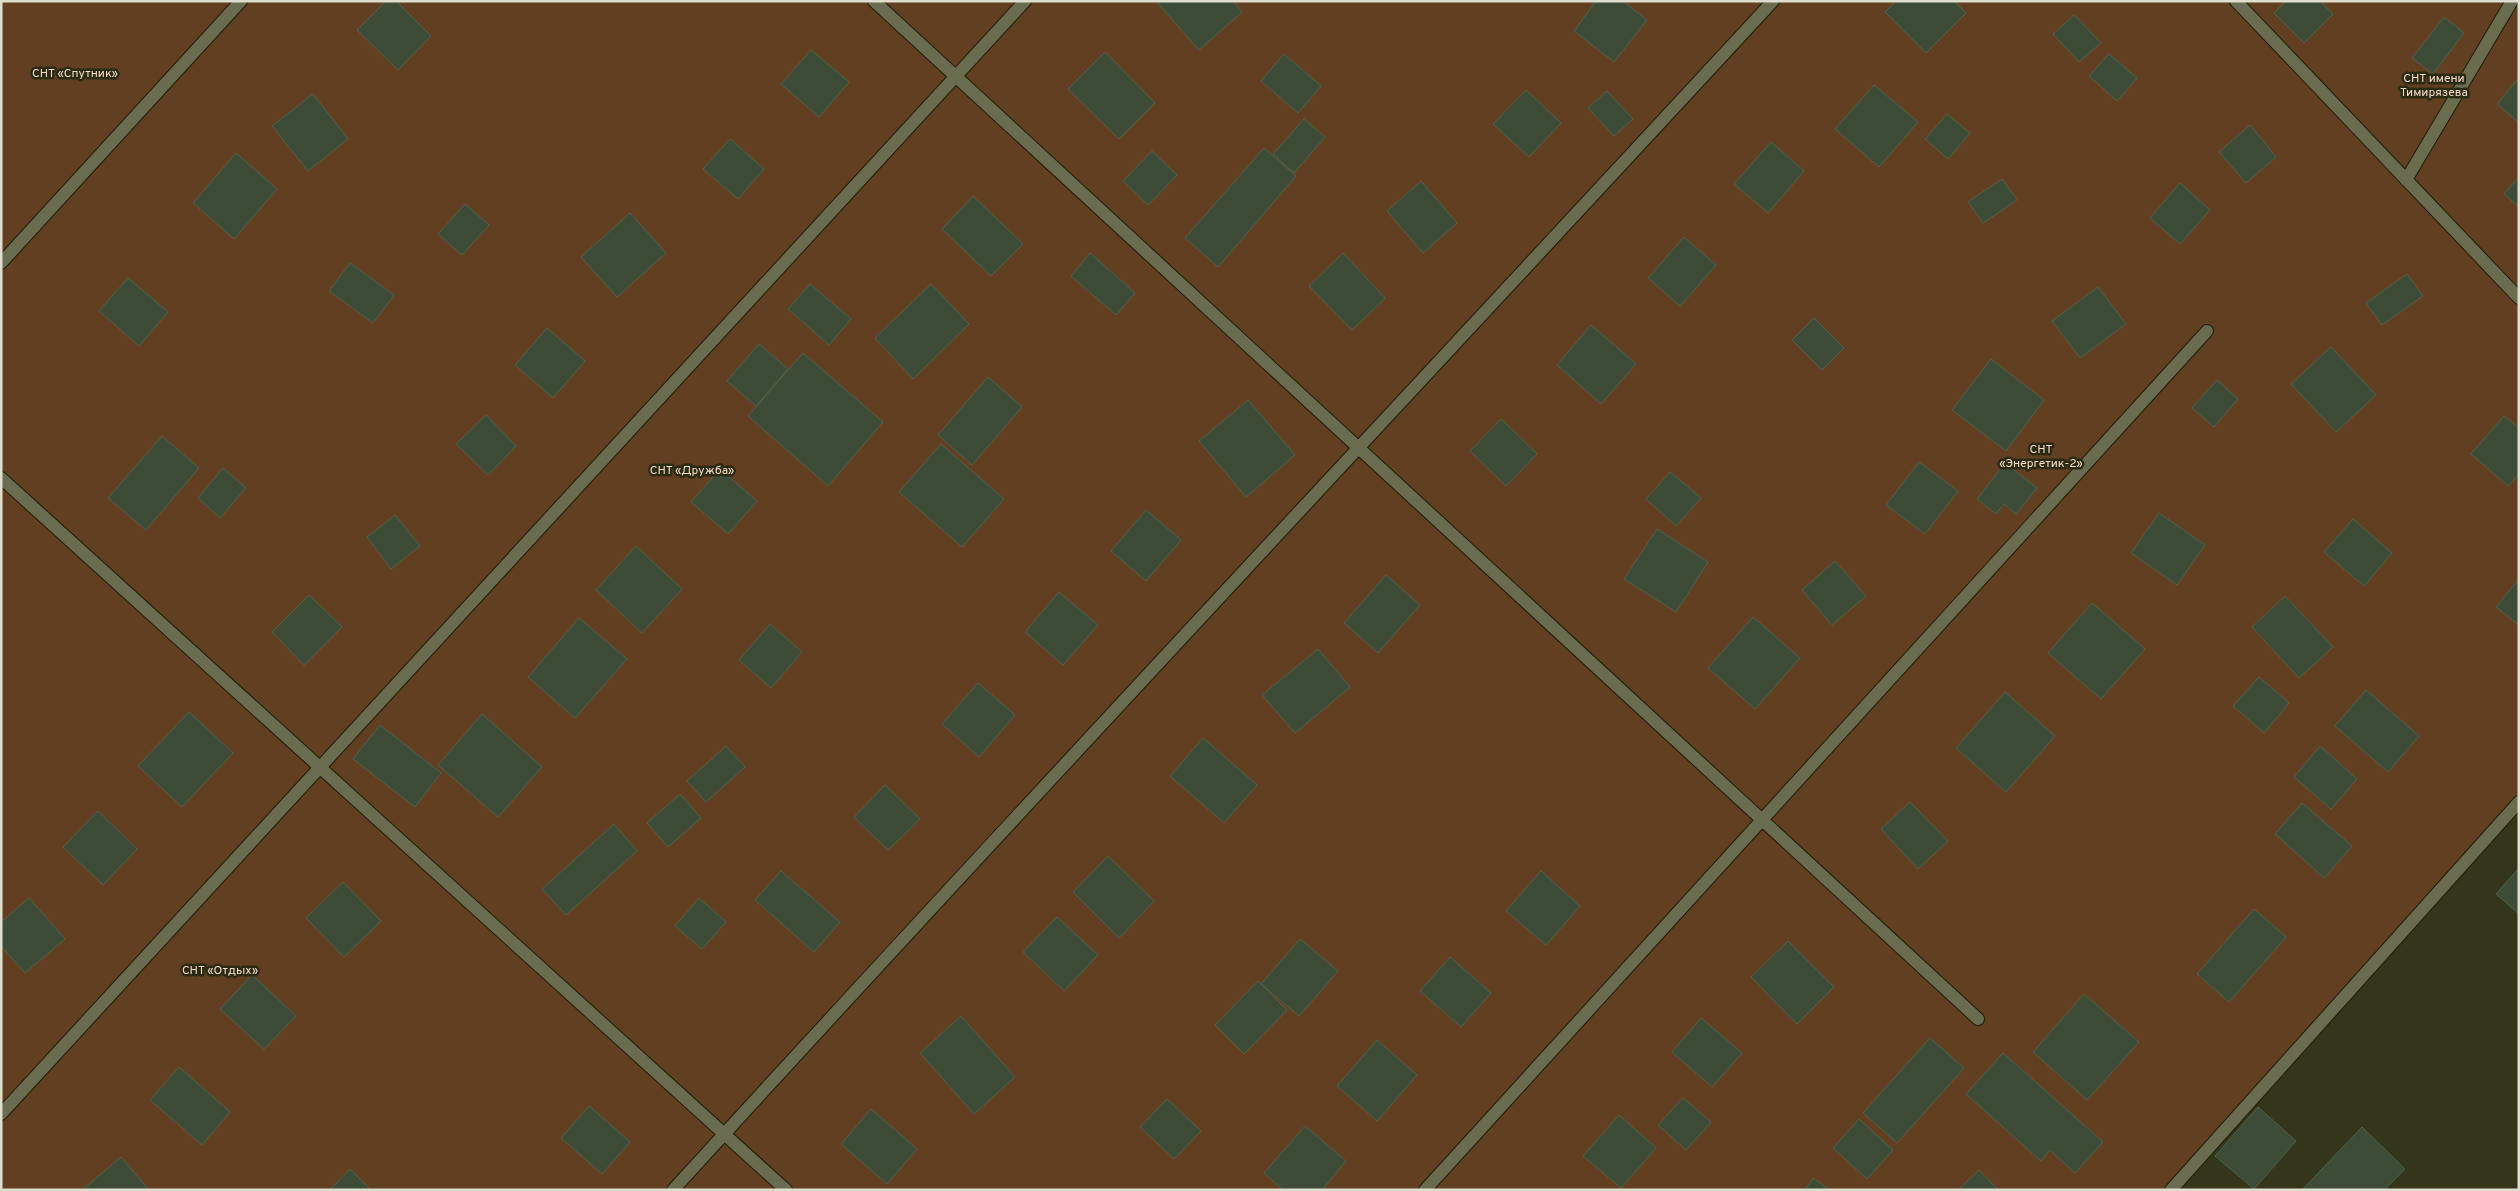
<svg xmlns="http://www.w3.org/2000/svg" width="2520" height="1191" viewBox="0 0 2520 1191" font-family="Overpass,sans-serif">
  <rect width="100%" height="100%" fill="#34361c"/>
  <path fill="#623f21" d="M 1,1 L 2519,1 L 2519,802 L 2171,1190 L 1,1190 Z"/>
  <path fill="#3c4c36" stroke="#51614a" d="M 386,1 L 396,1 L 431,36 L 398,70 L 357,30 Z
    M 1156,1 L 1233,1 L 1242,12 L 1199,50 Z
    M 1596,1 L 1623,1 L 1647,20 L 1614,62 L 1574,31 Z
    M 1896,1 L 1954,1 L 1966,13 L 1926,53 L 1885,12 Z
    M 2286,1 L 2320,1 L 2333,14 L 2304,43 L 2274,13 Z
    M 2074,15 L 2101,43 L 2079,62 L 2053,34 Z
    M 2444,17 L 2464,33 L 2433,74 L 2412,58 Z
    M 811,50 L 849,82 L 819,117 L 781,84 Z
    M 1105,52 L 1155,103 L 1119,139 L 1068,89 Z
    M 1284,54 L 1321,86 L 1298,113 L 1261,81 Z
    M 2109,54 L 2137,78 L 2117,101 L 2089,76 Z
    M 2519,78 L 2519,123 L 2497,104 Z
    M 1874,85 L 1918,122 L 1879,167 L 1835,129 Z
    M 1526,90 L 1561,123 L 1529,157 L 1493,124 Z
    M 1607,91 L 1633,119 L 1614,136 L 1588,108 Z
    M 313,94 L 348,139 L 308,171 L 272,126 Z
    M 1947,114 L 1970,133 L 1948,159 L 1925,139 Z
    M 1304,119 L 1325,137 L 1294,173 L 1273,154 Z
    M 2250,125 L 2276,157 L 2246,183 L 2219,152 Z
    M 730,139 L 764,169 L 738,199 L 703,169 Z
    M 1771,142 L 1804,171 L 1768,213 L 1734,184 Z
    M 1264,148 L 1296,176 L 1218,267 L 1185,238 Z
    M 1152,151 L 1177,175 L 1148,205 L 1123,181 Z
    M 236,153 L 277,189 L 234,239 L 193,203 Z
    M 2519,177 L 2519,207 L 2504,194 Z
    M 2002,179 L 2017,200 L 1983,223 L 1968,202 Z
    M 1421,181 L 1457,223 L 1423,253 L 1387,211 Z
    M 2180,183 L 2210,210 L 2180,244 L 2150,218 Z
    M 973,196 L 1023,244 L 991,276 L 942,229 Z
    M 465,204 L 489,225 L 462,255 L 438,234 Z
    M 630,213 L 666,253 L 617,297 L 581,257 Z
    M 1684,237 L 1716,265 L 1680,306 L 1648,278 Z
    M 1090,253 L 1135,293 L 1116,315 L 1071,276 Z
    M 1343,253 L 1385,298 L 1352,330 L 1309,286 Z
    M 350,263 L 394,295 L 373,323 L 329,291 Z
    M 2407,274 L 2423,296 L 2382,325 L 2366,303 Z
    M 128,278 L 168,312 L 139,346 L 99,311 Z
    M 810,284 L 851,319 L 829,345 L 788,309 Z
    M 931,284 L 969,324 L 913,379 L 875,338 Z
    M 2098,287 L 2126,324 L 2080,358 L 2052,321 Z
    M 1814,318 L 1844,348 L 1822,370 L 1792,340 Z
    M 1591,325 L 1636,364 L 1601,404 L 1557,365 Z
    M 547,328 L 585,361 L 553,398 L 515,365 Z
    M 759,344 L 788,369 L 756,406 L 727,381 Z
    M 2331,347 L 2376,395 L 2336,432 L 2291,384 Z
    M 803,353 L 883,422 L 828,486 L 748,416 Z
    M 1991,359 L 2044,400 L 2006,451 L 1952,410 Z
    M 988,377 L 1022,407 L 972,465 L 938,435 Z
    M 2217,380 L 2238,399 L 2214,427 L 2192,408 Z
    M 1248,400 L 1295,455 L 1246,497 L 1199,441 Z
    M 486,415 L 516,446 L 488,475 L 456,444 Z
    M 2504,416 L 2519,428 L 2519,474 L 2508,486 L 2471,454 Z
    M 1501,419 L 1537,454 L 1506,486 L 1470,451 Z
    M 162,436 L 199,468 L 146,530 L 108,498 Z
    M 941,444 L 1004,499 L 962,547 L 899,492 Z
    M 1919,462 L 1958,491 L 1925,534 L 1886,505 Z
    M 2005,463 L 2037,488 L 2016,514 L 2004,504 L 1996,514 L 1977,499 Z
    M 223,468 L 246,488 L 220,518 L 198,498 Z
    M 720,469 L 757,501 L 728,534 L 691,502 Z
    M 1670,472 L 1701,498 L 1676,526 L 1646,499 Z
    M 1146,510 L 1181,540 L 1146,581 L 1111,551 Z
    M 2159,513 L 2205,545 L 2177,585 L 2131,553 Z
    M 395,515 L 420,546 L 391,569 L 367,537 Z
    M 2353,519 L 2392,553 L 2364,586 L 2324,552 Z
    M 1657,529 L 1708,562 L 1676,612 L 1624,579 Z
    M 636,546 L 682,589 L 642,633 L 596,590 Z
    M 1835,561 L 1866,596 L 1832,625 L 1802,590 Z
    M 1386,575 L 1420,605 L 1378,653 L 1344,623 Z
    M 2519,579 L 2519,625 L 2496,607 Z
    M 1059,592 L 1098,625 L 1063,665 L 1025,632 Z
    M 309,595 L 342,627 L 304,665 L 272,632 Z
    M 2285,596 L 2333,647 L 2299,678 L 2252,627 Z
    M 2092,603 L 2145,649 L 2101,699 L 2048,653 Z
    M 1753,617 L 1800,658 L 1755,709 L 1708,668 Z
    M 579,618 L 627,659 L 575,718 L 528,677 Z
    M 770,624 L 802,652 L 771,688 L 739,660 Z
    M 1318,649 L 1350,687 L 1295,733 L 1262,695 Z
    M 2259,677 L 2289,703 L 2264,733 L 2233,706 Z
    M 978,683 L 1015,715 L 979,757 L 942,724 Z
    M 2366,690 L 2419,736 L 2388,772 L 2335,726 Z
    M 2005,692 L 2055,736 L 2006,792 L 1956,748 Z
    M 189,712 L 233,753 L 182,807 L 138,766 Z
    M 482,714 L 542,767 L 498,817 L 438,765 Z
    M 380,725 L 441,773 L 415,807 L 353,759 Z
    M 1203,738 L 1257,785 L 1224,823 L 1170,776 Z
    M 726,746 L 745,767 L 706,802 L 687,781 Z
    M 2320,746 L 2357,779 L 2331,809 L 2294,777 Z
    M 885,785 L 920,819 L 888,850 L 854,817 Z
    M 680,794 L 701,818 L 668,847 L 647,823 Z
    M 1910,802 L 1948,841 L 1918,869 L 1881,829 Z
    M 2302,803 L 2352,846 L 2324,878 L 2275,834 Z
    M 98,811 L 137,849 L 103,885 L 63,847 Z
    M 614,824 L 637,851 L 566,915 L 542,889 Z
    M 1108,856 L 1154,901 L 1119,938 L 1073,892 Z
    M 2519,868 L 2519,914 L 2496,894 Z
    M 781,871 L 840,922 L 814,952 L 755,900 Z
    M 1541,871 L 1580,906 L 1546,945 L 1506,911 Z
    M 343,882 L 381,921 L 344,957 L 306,918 Z
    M 29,898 L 65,939 L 25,973 L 1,946 L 1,922 Z
    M 699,898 L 726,922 L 702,949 L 675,926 Z
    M 2254,909 L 2286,937 L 2229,1002 L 2197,974 Z
    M 1057,917 L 1098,955 L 1064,991 L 1023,952 Z
    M 1300,939 L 1338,971 L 1299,1016 L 1261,984 Z
    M 1788,941 L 1834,987 L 1797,1024 L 1751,977 Z
    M 1450,957 L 1491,993 L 1461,1027 L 1420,991 Z
    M 252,975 L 296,1016 L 264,1049 L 220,1009 Z
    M 1258,981 L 1287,1010 L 1244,1054 L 1215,1025 Z
    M 2084,994 L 2139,1042 L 2087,1100 L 2033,1052 Z
    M 961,1016 L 1015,1077 L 974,1114 L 920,1053 Z
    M 1701,1018 L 1742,1053 L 1712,1087 L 1672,1052 Z
    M 1930,1038 L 1964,1068 L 1897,1143 L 1863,1113 Z
    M 1377,1040 L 1417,1075 L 1377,1121 L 1337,1086 Z
    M 2003,1053 L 2103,1142 L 2075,1173 L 2050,1150 L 2041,1161 L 1966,1094 Z
    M 179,1067 L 230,1112 L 202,1145 L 150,1100 Z
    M 1683,1098 L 1711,1122 L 1686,1150 L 1658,1125 Z
    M 1167,1099 L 1201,1131 L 1174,1159 L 1140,1127 Z
    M 589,1106 L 630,1142 L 602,1174 L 561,1138 Z
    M 2258,1107 L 2296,1141 L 2254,1189 L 2215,1156 Z
    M 871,1109 L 917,1149 L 887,1184 L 841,1144 Z
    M 1619,1115 L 1656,1148 L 1621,1188 L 1583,1156 Z
    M 1859,1119 L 1893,1150 L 1867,1179 L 1833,1148 Z
    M 1305,1126 L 1346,1161 L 1322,1190 L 1283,1190 L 1264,1173 Z
    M 2362,1127 L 2405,1169 L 2384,1190 L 2302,1190 Z
    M 121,1157 L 149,1190 L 82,1190 Z
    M 350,1169 L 371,1190 L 330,1190 Z
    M 1979,1170 L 1998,1190 L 1958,1190 Z
    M 1813,1178 L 1830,1190 L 1805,1190 Z"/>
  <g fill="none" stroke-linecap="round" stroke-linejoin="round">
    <g stroke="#1c1d04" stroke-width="14">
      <path id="minor" d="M 874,1 L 1978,1019
        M 2236,1 L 2519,298
        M 2406,180 L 2512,1
        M 1,263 L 241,1
        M 1,478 L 786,1190
        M 1,1114 L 1025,1
        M 673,1190 C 1037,791 1407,397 1773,1
        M 1425,1190 L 2207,331
        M 2171,1190 L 2519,802"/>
    </g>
    <use href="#minor" stroke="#6a6c50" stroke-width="12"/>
  </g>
  <g text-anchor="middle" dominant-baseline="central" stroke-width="5" stroke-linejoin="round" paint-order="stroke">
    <g font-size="12" fill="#f7dbc7" stroke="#2a2b12">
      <text x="75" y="74">СНТ «Спутник»</text>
      <text x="2434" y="79">СНТ имени<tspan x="2434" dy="14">Тимирязева</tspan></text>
      <text x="2041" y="450">СНТ<tspan x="2041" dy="14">«Энергетик-2»</tspan></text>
      <text x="692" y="471">СНТ «Дружба»</text>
      <text x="220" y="971">СНТ «Отдых»</text>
    </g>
  </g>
  <rect width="2520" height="1191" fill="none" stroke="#dddece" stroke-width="5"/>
</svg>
